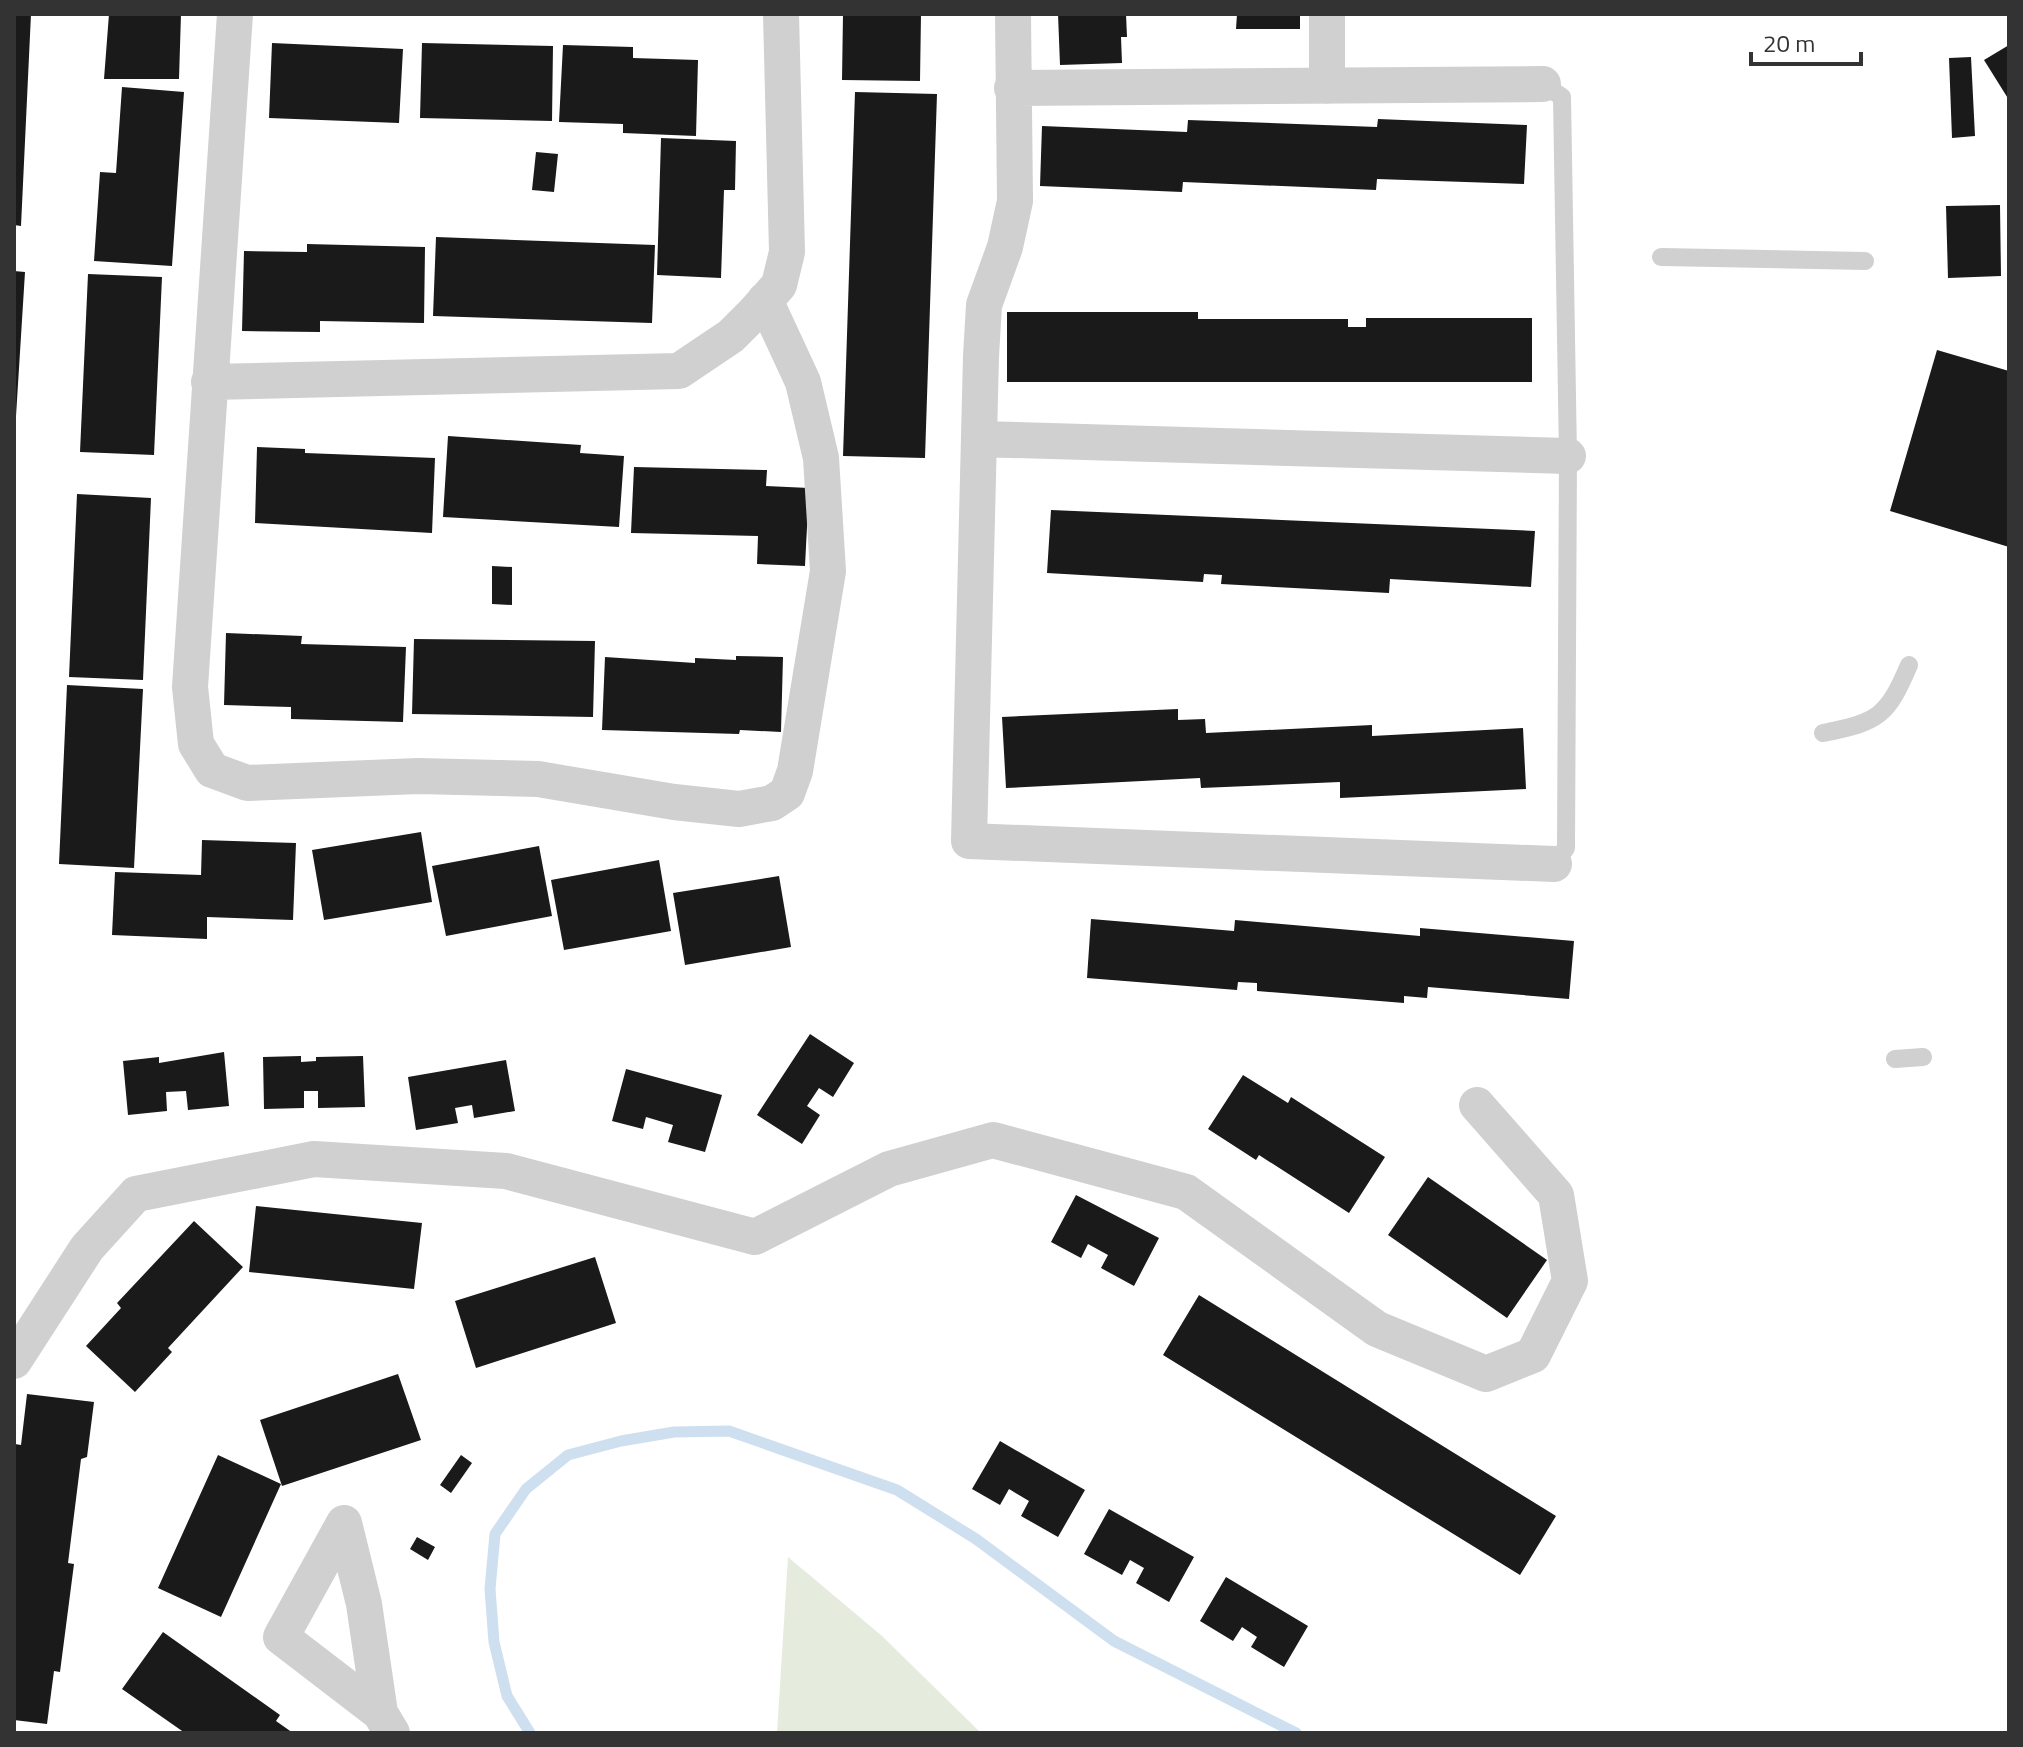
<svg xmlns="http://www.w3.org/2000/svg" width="2023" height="1747" viewBox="0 0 2023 1747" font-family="'Titillium Web',sans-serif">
  <rect width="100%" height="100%" fill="#fff"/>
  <path fill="#e5ecde" d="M 788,1557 L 882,1636 L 981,1733 L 777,1733 Z"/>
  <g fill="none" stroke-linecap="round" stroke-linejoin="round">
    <path stroke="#cedfef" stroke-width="11" d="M 530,1733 L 507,1696 L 494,1642 L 490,1589 L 495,1534 L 526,1489 L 568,1455 L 621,1441 L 674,1432 L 729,1431 L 897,1490 L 976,1539 L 1114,1641 L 1296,1733"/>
  </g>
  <path fill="#1a1a1a" d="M 14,14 L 31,14 L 21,226 L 14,225 Z
    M 109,14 L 181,14 L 179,79 L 104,79 Z
    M 843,14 L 921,14 L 920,81 L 842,80 Z
    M 1058,14 L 1126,14 L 1127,37 L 1121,37 L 1122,63 L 1060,65 Z
    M 1237,14 L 1300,14 L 1300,29 L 1236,29 Z
    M 272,43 L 403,49 L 399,123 L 269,118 Z
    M 422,43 L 553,46 L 552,121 L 420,118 Z
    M 563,45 L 633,47 L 633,58 L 698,60 L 696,136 L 623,133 L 623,124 L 559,122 Z
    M 2009,45 L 2009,100 L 1984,60 Z
    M 1971,57 L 1975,136 L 1952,138 L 1949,58 Z
    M 122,87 L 184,92 L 172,266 L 94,261 L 100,172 L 116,173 Z
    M 855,92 L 937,94 L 925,458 L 843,456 Z
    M 1378,119 L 1527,125 L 1524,184 L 1377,179 L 1376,190 L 1183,182 L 1182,192 L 1040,186 L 1042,126 L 1187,132 L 1188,120 L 1377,127 Z
    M 661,138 L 736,141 L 735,190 L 724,190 L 721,278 L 657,275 Z
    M 536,152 L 558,154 L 554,192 L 532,190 Z
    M 2000,205 L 2001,276 L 1948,278 L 1946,206 Z
    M 436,237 L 655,245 L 652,323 L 433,316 Z
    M 307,244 L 425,247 L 424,323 L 320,321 L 320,332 L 242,331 L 244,251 L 307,252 Z
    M 14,271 L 25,272 L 16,416 L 14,416 Z
    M 88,274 L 162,277 L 154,455 L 80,452 Z
    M 1007,312 L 1198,312 L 1198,319 L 1348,319 L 1348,327 L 1366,327 L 1366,318 L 1532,318 L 1532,382 L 1007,382 Z
    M 1937,350 L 2009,371 L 2009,547 L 1890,511 Z
    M 448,436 L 581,445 L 580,453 L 624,456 L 619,527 L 443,517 Z
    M 257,447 L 305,449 L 305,453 L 435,458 L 432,533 L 255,523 Z
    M 634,467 L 767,470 L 766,486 L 809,488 L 805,566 L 757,564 L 758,536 L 631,533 Z
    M 77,494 L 151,498 L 143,680 L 69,677 Z
    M 1051,510 L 1535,531 L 1531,587 L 1390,579 L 1389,593 L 1221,584 L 1222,575 L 1204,574 L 1203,582 L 1047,573 Z
    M 492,566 L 512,567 L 512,605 L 492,604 Z
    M 226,633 L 302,636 L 301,644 L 406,647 L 403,722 L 291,719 L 291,707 L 224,705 Z
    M 414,639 L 595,641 L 593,717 L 412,714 Z
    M 736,656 L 783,657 L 781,732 L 740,730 L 739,734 L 602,730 L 605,657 L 695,663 L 695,658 L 736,660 Z
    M 67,685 L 143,689 L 134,868 L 59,864 Z
    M 1178,709 L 1178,720 L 1205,719 L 1206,733 L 1372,725 L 1372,736 L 1523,728 L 1526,789 L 1340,798 L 1340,782 L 1201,788 L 1200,778 L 1006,788 L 1002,717 Z
    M 421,832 L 432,902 L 324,920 L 312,850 Z
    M 202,840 L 296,843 L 293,920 L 207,917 L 207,939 L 112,935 L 115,872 L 201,875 Z
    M 539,846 L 552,916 L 446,936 L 432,866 Z
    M 659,860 L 671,931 L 564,950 L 551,880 Z
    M 779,876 L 791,947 L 685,965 L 673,893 Z
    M 1091,919 L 1234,931 L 1235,920 L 1420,936 L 1420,928 L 1574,941 L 1569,999 L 1428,987 L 1427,998 L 1404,996 L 1404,1003 L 1257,991 L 1257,983 L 1238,982 L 1237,990 L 1087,978 Z
    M 810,1034 L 854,1063 L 833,1097 L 819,1088 L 807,1106 L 820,1115 L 802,1144 L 757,1115 Z
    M 224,1052 L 229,1106 L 188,1110 L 186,1091 L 166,1092 L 167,1111 L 128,1115 L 123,1061 L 159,1057 L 159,1063 Z
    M 301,1056 L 301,1062 L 316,1061 L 316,1057 L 363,1056 L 365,1107 L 318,1108 L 318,1091 L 304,1091 L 304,1108 L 264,1109 L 263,1057 Z
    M 506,1060 L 515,1111 L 474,1118 L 472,1105 L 455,1108 L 458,1123 L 416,1130 L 408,1077 Z
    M 626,1069 L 722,1095 L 705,1152 L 668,1142 L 673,1125 L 646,1117 L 643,1129 L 612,1121 Z
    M 1243,1075 L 1288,1103 L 1291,1097 L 1385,1157 L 1349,1213 L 1259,1155 L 1256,1160 L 1208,1129 Z
    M 1428,1177 L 1547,1260 L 1507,1318 L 1388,1235 Z
    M 1076,1195 L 1159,1238 L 1134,1286 L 1101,1268 L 1108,1255 L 1088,1244 L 1081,1258 L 1051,1242 Z
    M 256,1206 L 422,1223 L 414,1289 L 249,1272 Z
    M 194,1221 L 243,1267 L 168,1348 L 172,1352 L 135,1392 L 86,1346 L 121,1308 L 117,1303 Z
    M 595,1257 L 616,1323 L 476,1368 L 455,1301 Z
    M 1199,1295 L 1556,1516 L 1520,1575 L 1163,1355 Z
    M 398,1374 L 421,1440 L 282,1486 L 260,1420 Z
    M 27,1394 L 94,1402 L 87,1457 L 81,1459 L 68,1563 L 74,1564 L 60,1672 L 54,1671 L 47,1724 L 14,1720 L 14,1453 L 15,1444 L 21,1445 Z
    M 1000,1441 L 1085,1490 L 1058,1537 L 1021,1516 L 1029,1501 L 1009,1489 L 1000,1505 L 972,1489 Z
    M 218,1455 L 281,1484 L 221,1617 L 158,1588 Z
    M 461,1455 L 472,1463 L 451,1493 L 440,1485 Z
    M 1109,1509 L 1194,1557 L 1169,1602 L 1136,1583 L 1144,1568 L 1130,1560 L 1122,1575 L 1084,1554 Z
    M 417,1537 L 435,1547 L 428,1560 L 410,1549 Z
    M 1226,1577 L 1308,1626 L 1284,1667 L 1251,1647 L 1257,1637 L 1242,1627 L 1233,1641 L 1200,1621 Z
    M 163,1632 L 280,1715 L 276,1721 L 293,1733 L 185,1733 L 122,1689 Z"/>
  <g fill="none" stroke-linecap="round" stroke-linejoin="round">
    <path stroke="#d0d0d0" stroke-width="18" d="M 1543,84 L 1562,97 L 1568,456 L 1566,848 L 1554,864
      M 1661,257 L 1865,261
      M 1823,733 C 1878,722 1887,717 1909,665
      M 1895,1059 L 1923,1057"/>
    <path stroke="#d0d0d0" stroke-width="36" d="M 235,14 L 190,687 L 196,744 L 212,770 L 247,783 L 418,776 L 538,779 L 674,802 L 739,809 L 772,803 L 787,793 L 795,771 L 828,571 L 821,458 L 803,382 L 765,300
      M 1013,14 L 1015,201 L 1005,247 L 984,305 L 981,356 L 969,841 L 1554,864
      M 1327,86 L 1327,14
      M 1012,88 L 1543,84
      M 209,382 L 679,371 L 731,336 L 754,313 L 779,285 L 787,252 L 781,14
      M 979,439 L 1568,456
      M 14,1361 L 87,1248 L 136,1194 L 314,1159 L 506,1171 L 755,1237 L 889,1169 L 993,1140 L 1186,1192 L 1377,1329 L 1486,1374 L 1533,1355 L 1570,1281 L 1556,1195 L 1477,1105
      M 344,1523 L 281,1637 L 380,1713 L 392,1733
      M 344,1523 L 364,1604 L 380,1713"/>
  </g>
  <rect width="2023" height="1747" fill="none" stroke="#333333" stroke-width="32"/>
  <path d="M1751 52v12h110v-12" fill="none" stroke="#333333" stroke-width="4"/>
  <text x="1763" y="52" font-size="24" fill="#333333" stroke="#ffffff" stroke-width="6" paint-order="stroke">20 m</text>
</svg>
